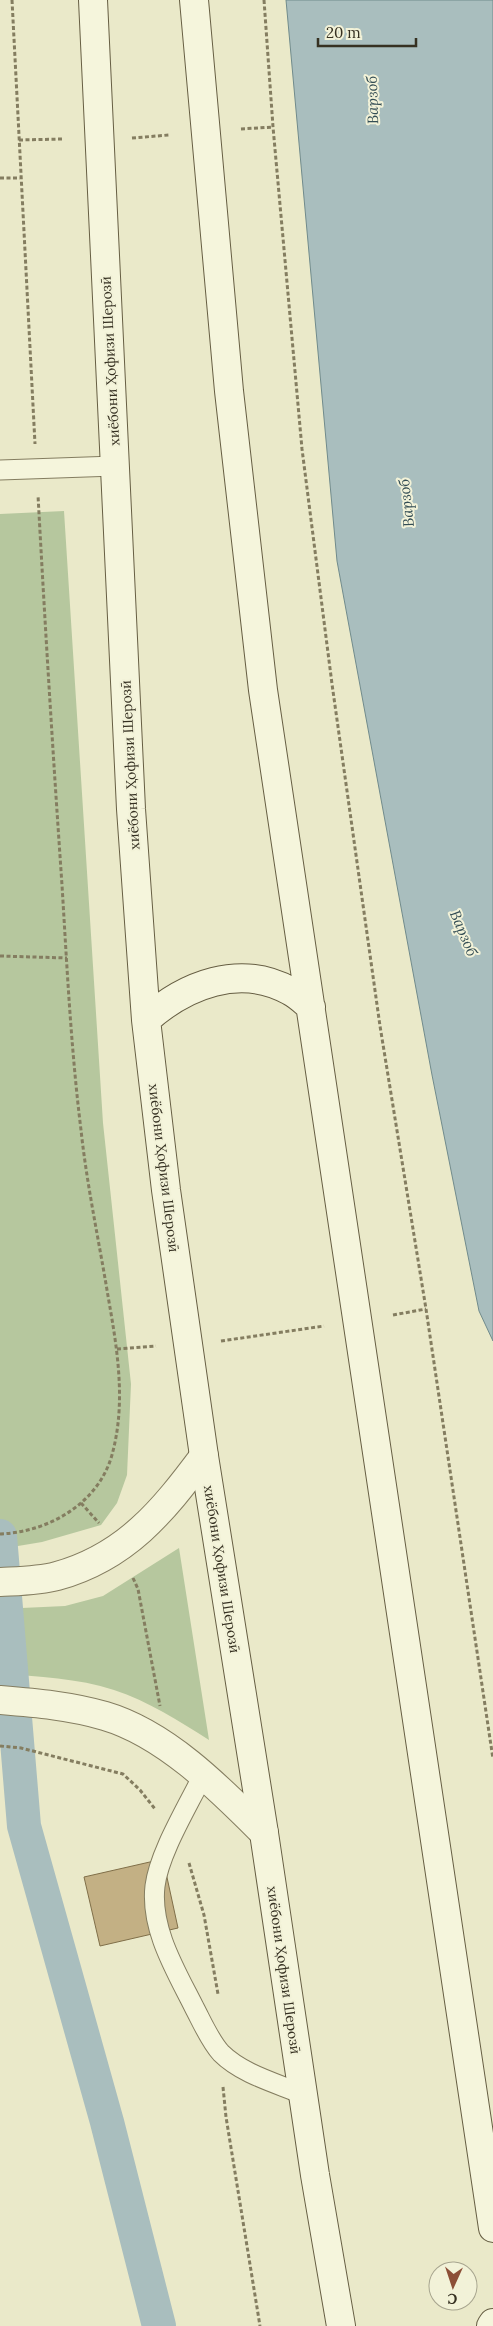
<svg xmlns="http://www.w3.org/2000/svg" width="493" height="2326" viewBox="0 0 493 2326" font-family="Lora,serif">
  <rect width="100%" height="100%" fill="#eae9c9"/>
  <path fill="#b6c79e" d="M 64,511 L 103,1123 L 131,1384 L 127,1475 L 117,1503 L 101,1525 L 42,1542 L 0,1549 L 0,514 Z
    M 179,1548 L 209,1740 C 179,1721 148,1701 114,1690 C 78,1678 38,1677 0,1673 L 0,1609 L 65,1606 L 103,1596 Z"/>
  <path fill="#a9bebe" stroke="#718b8c" d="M 286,0 L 493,0 L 493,1341 L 479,1311 L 432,1075 L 337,561 Z"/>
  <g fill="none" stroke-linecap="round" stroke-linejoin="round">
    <path stroke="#a9bebe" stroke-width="34" d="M 0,1536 L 24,1826 L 107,2122 L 159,2326"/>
  </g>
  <path fill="#c3b084" stroke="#806f49" d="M 163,1859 L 178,1928 L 100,1946 L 84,1877 Z"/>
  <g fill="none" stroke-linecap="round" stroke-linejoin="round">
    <g stroke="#847d60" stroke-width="21">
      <path id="lane" d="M 0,470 L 115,466
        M 203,1775 C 188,1806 159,1853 155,1886 C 150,1929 176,1971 194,2007 C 202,2022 210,2041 221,2053 C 242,2074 276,2083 302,2094"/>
    </g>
    <g stroke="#847d60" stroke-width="30">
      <path id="street" d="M 0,1582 C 19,1581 39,1581 57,1576 C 126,1557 163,1511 204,1456
        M 0,1700 C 36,1703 71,1706 105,1716 C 166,1734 220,1789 264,1833"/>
    </g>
    <g stroke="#665e43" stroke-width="30">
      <path id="secondary" d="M 93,0 L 131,809 L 146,1020 L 166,1190 L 204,1456 L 264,1833 L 315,2175 L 341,2326
        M 194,0 L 229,391 L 263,690 L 493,2228
        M 146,1020 C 185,985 240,963 290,991 C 298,995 305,1002 311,1007
        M 491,2326 L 493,2323"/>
    </g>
    <path stroke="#847d60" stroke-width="3" stroke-dasharray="4 2.5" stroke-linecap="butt" d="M 12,0 L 35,444
      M 264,0 L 273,127 L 302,449 L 332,684 L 380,1026 L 426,1309 L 493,1759
      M 241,129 L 273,127
      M 132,138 L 169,135
      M 19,140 L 63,139
      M 0,178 L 20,178
      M 0,956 L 67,958
      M 393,1315 L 426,1309
      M 221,1341 L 324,1326
      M 117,1349 L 156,1346
      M 81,1503 L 99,1523
      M 0,1534 C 50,1532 101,1502 113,1451 C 126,1400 117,1347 108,1296 C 99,1241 87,1186 81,1130 C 71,1049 67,967 62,885 C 53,755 45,625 38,495
      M 133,1578 L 138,1589 L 160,1706
      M 0,1746 L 21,1748 L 123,1774 L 140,1790 L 155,1809
      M 189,1863 L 204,1915 L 218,1994
      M 223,2087 L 226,2117 L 260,2326"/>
    <use href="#lane" stroke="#f5f5dc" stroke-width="19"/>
    <use href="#street" stroke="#f5f5dc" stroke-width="28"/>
    <use href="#secondary" stroke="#f5f5dc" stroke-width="28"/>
  </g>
  <g text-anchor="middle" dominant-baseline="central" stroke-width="4" stroke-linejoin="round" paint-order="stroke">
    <g font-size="14" fill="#363122" stroke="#f2f2d8">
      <text transform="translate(110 361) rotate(-93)">хиёбони Ҳофизи Шерозӣ</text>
      <text transform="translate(130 765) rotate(-93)">хиёбони Ҳофизи Шерозӣ</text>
      <text transform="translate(164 1168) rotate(83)">хиёбони Ҳофизи Шерозӣ</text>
      <text transform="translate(222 1569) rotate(81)">хиёбони Ҳофизи Шерозӣ</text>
      <text transform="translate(284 1970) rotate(82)">хиёбони Ҳофизи Шерозӣ</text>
    </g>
    <g font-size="15" font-style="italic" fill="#334d54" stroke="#f2f2d8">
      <text transform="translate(372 100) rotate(-92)">Варзоб</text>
      <text transform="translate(406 503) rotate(-96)">Варзоб</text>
      <text transform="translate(464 933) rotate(67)">Варзоб</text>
    </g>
  </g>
  <g transform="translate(453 2286) rotate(183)"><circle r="24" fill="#f2f2d8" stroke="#a7a58f"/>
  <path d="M0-4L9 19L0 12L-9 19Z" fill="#8c4f37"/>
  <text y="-8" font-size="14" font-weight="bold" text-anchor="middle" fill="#363122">С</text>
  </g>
  <path d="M318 38v8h98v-8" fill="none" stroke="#363122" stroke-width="2.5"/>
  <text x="326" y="38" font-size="15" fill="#363122" stroke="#f2f2d8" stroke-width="4" paint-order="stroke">20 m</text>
</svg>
